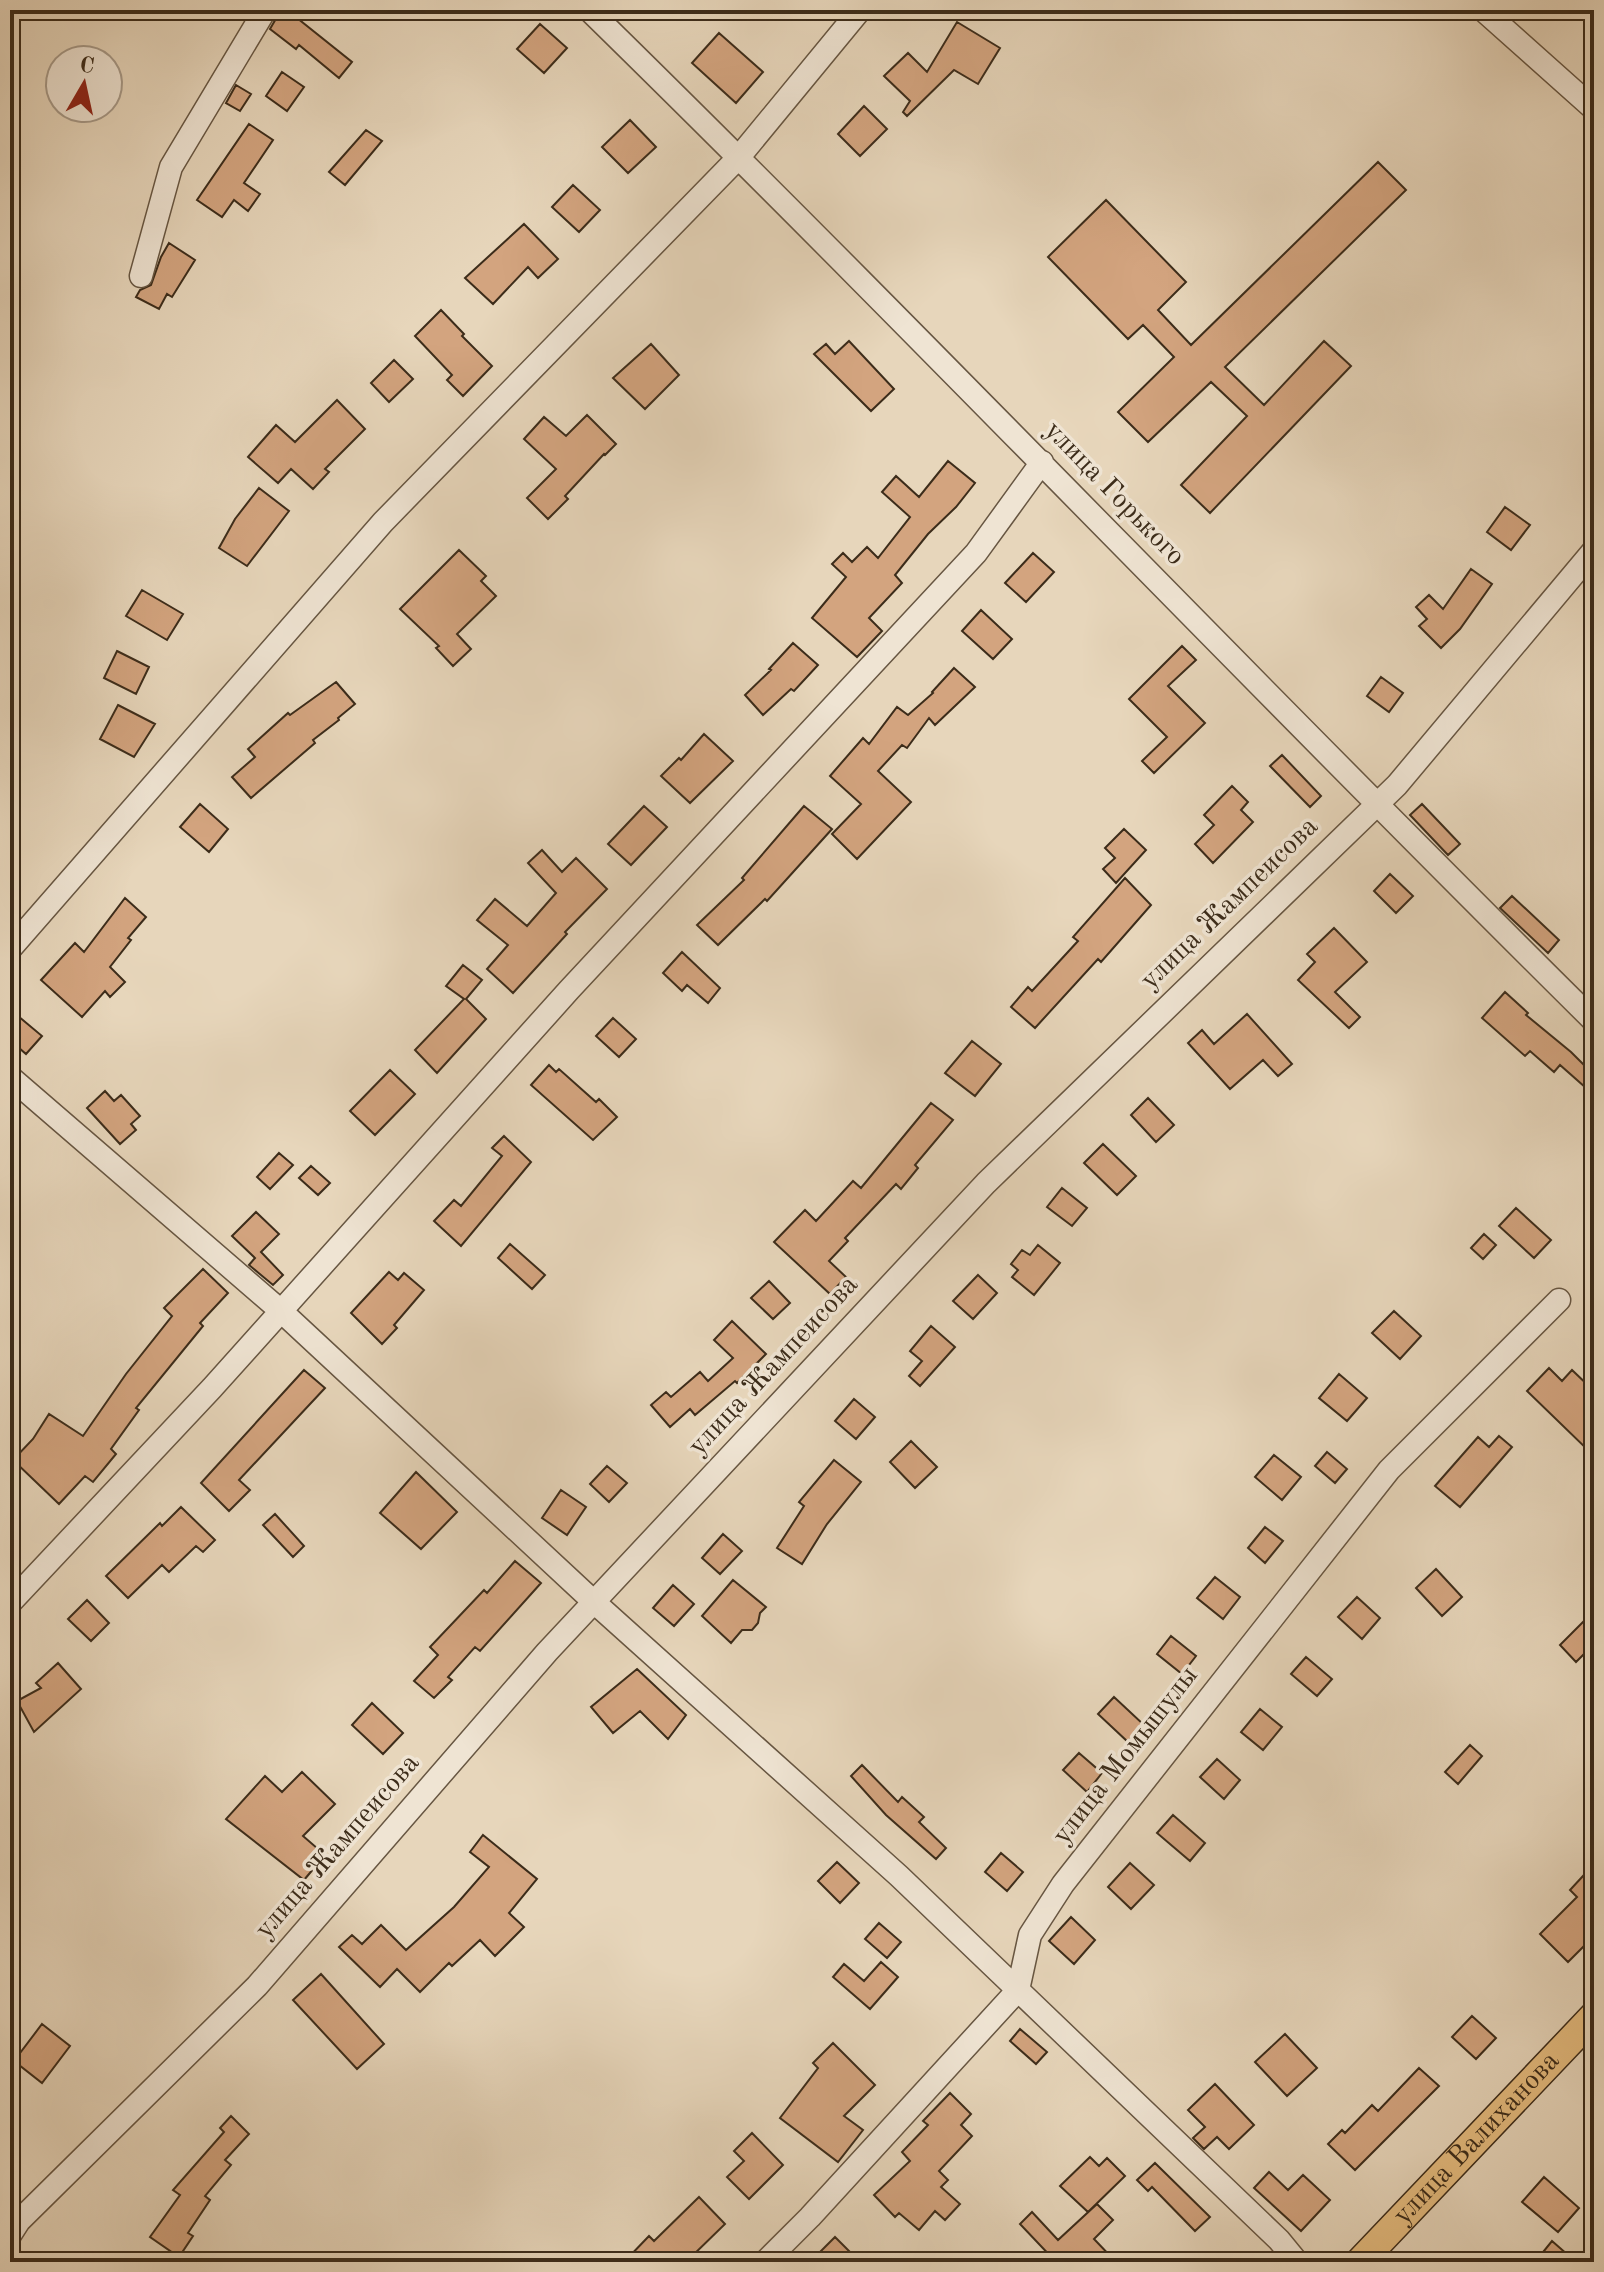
<svg xmlns="http://www.w3.org/2000/svg" width="1604" height="2272" viewBox="0 0 1604 2272" font-family="'Old Standard TT',serif">
  <rect width="100%" height="100%" fill="#e7d6bb"/>
  <filter id="stains"><feTurbulence type="fractalNoise" baseFrequency=".0025" numOctaves="4"/><feColorMatrix values="0 0 0 0 .2 0 0 0 0 .09 0 0 0 0 .02 0 0 0 .5 -.17"/></filter>
  <radialGradient id="worn" r=".72"><stop offset=".6" stop-color="#630" stop-opacity="0"/><stop offset="1" stop-color="#630" stop-opacity=".3"/></radialGradient>
  <path fill="#d3a47f" stroke="#3c2c1a" stroke-width="2" d="M 281,10 L 287,10 L 352,62 L 339,78 L 299,45 L 296,49 L 270,29 Z
    M 957,22 L 1000,48 L 978,84 L 954,70 L 907,116 L 903,112 L 910,101 L 884,76 L 908,53 L 927,72 Z
    M 540,24 L 567,48 L 544,73 L 517,49 Z
    M 719,33 L 763,72 L 736,103 L 692,63 Z
    M 282,72 L 304,87 L 287,111 L 266,96 Z
    M 236,85 L 251,94 L 240,111 L 226,103 Z
    M 864,106 L 887,129 L 860,156 L 838,134 Z
    M 630,120 L 656,147 L 628,173 L 602,147 Z
    M 249,124 L 273,140 L 244,183 L 260,194 L 248,211 L 234,200 L 222,217 L 197,200 Z
    M 366,130 L 382,141 L 345,185 L 329,172 Z
    M 1378,162 L 1406,190 L 1225,367 L 1264,405 L 1324,341 L 1351,366 L 1210,513 L 1181,485 L 1247,416 L 1211,382 L 1148,442 L 1118,412 L 1174,357 L 1143,325 L 1128,339 L 1048,257 L 1106,200 L 1186,282 L 1158,310 L 1191,345 Z
    M 573,185 L 600,210 L 579,232 L 552,207 Z
    M 524,224 L 558,259 L 538,278 L 528,267 L 493,304 L 465,278 Z
    M 169,243 L 195,260 L 172,297 L 167,294 L 159,309 L 136,297 L 140,290 L 151,285 L 161,257 Z
    M 441,310 L 464,334 L 462,336 L 492,366 L 463,396 L 447,380 L 452,375 L 415,336 Z
    M 849,341 L 894,389 L 871,411 L 814,354 L 826,344 L 835,354 Z
    M 651,344 L 679,375 L 645,409 L 613,378 Z
    M 394,360 L 413,379 L 389,402 L 371,383 Z
    M 337,400 L 365,429 L 325,469 L 329,472 L 313,489 L 291,469 L 278,483 L 248,457 L 276,425 L 295,442 Z
    M 587,415 L 616,444 L 605,455 L 604,454 L 565,496 L 568,499 L 548,519 L 527,498 L 556,469 L 524,439 L 544,417 L 566,436 Z
    M 948,461 L 975,483 L 956,507 L 928,534 L 895,575 L 902,583 L 869,618 L 882,631 L 857,657 L 812,618 L 846,577 L 832,564 L 843,553 L 852,562 L 867,547 L 878,558 L 910,517 L 882,492 L 896,476 L 919,497 Z
    M 259,488 L 289,511 L 247,566 L 219,548 L 235,519 Z
    M 1505,507 L 1530,525 L 1511,550 L 1487,532 Z
    M 459,550 L 486,576 L 481,581 L 496,596 L 457,634 L 471,649 L 453,666 L 436,648 L 439,646 L 400,609 Z
    M 1033,553 L 1054,572 L 1026,602 L 1005,583 Z
    M 1471,569 L 1492,584 L 1460,629 L 1441,648 L 1419,626 L 1427,619 L 1416,607 L 1429,595 L 1443,609 Z
    M 142,590 L 183,614 L 167,640 L 126,616 Z
    M 981,610 L 1012,639 L 993,659 L 962,631 Z
    M 793,643 L 818,665 L 794,691 L 791,689 L 763,715 L 745,695 L 771,670 L 769,669 Z
    M 1182,646 L 1196,660 L 1168,686 L 1205,723 L 1154,773 L 1142,761 L 1167,737 L 1129,699 Z
    M 117,651 L 149,667 L 136,694 L 104,678 Z
    M 954,668 L 975,687 L 935,725 L 929,718 L 907,748 L 902,745 L 878,771 L 911,802 L 857,859 L 832,834 L 861,804 L 830,776 L 863,738 L 869,744 L 897,707 L 908,715 L 933,693 L 932,692 Z
    M 1381,677 L 1403,693 L 1389,712 L 1367,696 Z
    M 336,682 L 355,704 L 338,718 L 339,720 L 313,740 L 315,743 L 251,798 L 232,777 L 255,757 L 248,749 L 288,713 L 290,715 Z
    M 118,705 L 155,724 L 134,757 L 100,739 Z
    M 704,734 L 733,761 L 690,803 L 661,776 L 679,758 L 681,760 Z
    M 1282,755 L 1321,796 L 1310,807 L 1270,766 Z
    M 1232,786 L 1248,802 L 1241,810 L 1253,822 L 1213,863 L 1195,844 L 1214,825 L 1204,815 Z
    M 200,804 L 228,829 L 209,852 L 180,827 Z
    M 1422,804 L 1460,844 L 1448,855 L 1410,815 Z
    M 644,806 L 667,827 L 631,865 L 608,844 Z
    M 804,806 L 832,829 L 767,901 L 765,899 L 718,945 L 697,925 L 744,880 L 742,878 Z
    M 1124,829 L 1146,850 L 1116,883 L 1103,869 L 1115,858 L 1105,848 Z
    M 542,850 L 562,872 L 576,858 L 607,889 L 565,932 L 567,934 L 513,993 L 487,969 L 508,945 L 477,920 L 495,899 L 527,926 L 556,893 L 528,863 Z
    M 1390,874 L 1413,896 L 1396,913 L 1374,891 Z
    M 1125,878 L 1151,905 L 1101,962 L 1098,959 L 1035,1028 L 1011,1007 L 1028,987 L 1032,991 L 1078,941 L 1073,937 Z
    M 1512,896 L 1559,940 L 1548,953 L 1500,908 Z
    M 125,898 L 146,917 L 128,938 L 131,940 L 110,967 L 125,982 L 110,997 L 105,991 L 82,1017 L 41,980 L 75,943 L 84,952 Z
    M 1334,928 L 1367,962 L 1335,992 L 1360,1017 L 1349,1028 L 1298,980 L 1315,962 L 1307,954 Z
    M 682,952 L 720,988 L 708,1003 L 687,985 L 682,991 L 663,973 Z
    M 463,965 L 482,980 L 466,999 L 486,1019 L 437,1073 L 415,1050 L 464,999 L 446,986 Z
    M 1505,992 L 1528,1013 L 1526,1015 L 1571,1052 L 1594,1075 L 1594,1095 L 1560,1065 L 1554,1072 L 1530,1051 L 1525,1056 L 1482,1018 Z
    M 1247,1014 L 1292,1064 L 1278,1076 L 1263,1060 L 1230,1089 L 1188,1043 L 1202,1030 L 1214,1044 Z
    M 18,1016 L 42,1036 L 26,1054 L 10,1040 L 10,1024 Z
    M 613,1018 L 636,1039 L 619,1057 L 596,1036 Z
    M 972,1041 L 1001,1064 L 975,1096 L 945,1073 Z
    M 549,1065 L 556,1072 L 559,1069 L 596,1102 L 599,1099 L 617,1117 L 593,1140 L 531,1085 Z
    M 390,1070 L 415,1094 L 375,1135 L 350,1111 Z
    M 105,1091 L 114,1101 L 121,1095 L 140,1116 L 131,1124 L 136,1130 L 120,1144 L 87,1108 Z
    M 1148,1098 L 1174,1125 L 1156,1142 L 1131,1115 Z
    M 931,1103 L 953,1120 L 915,1165 L 918,1168 L 901,1189 L 896,1184 L 845,1238 L 848,1241 L 829,1261 L 846,1277 L 830,1294 L 774,1242 L 805,1210 L 816,1221 L 853,1181 L 861,1188 Z
    M 504,1136 L 531,1162 L 461,1246 L 434,1221 L 454,1200 L 461,1206 L 502,1156 L 492,1148 Z
    M 1103,1144 L 1136,1176 L 1117,1195 L 1084,1163 Z
    M 279,1153 L 293,1165 L 270,1189 L 257,1177 Z
    M 311,1166 L 330,1183 L 318,1195 L 299,1178 Z
    M 1062,1188 L 1087,1208 L 1072,1226 L 1047,1207 Z
    M 1516,1208 L 1551,1240 L 1534,1258 L 1499,1226 Z
    M 256,1212 L 279,1234 L 261,1252 L 283,1275 L 273,1285 L 249,1265 L 255,1258 L 232,1236 Z
    M 1484,1234 L 1496,1245 L 1483,1259 L 1471,1248 Z
    M 510,1244 L 545,1275 L 532,1289 L 498,1258 Z
    M 1038,1245 L 1060,1263 L 1034,1295 L 1012,1277 L 1018,1270 L 1011,1264 L 1022,1250 L 1030,1255 Z
    M 203,1269 L 228,1293 L 200,1323 L 203,1326 L 136,1408 L 139,1410 L 111,1449 L 116,1454 L 93,1482 L 85,1476 L 59,1504 L 13,1460 L 33,1439 L 49,1414 L 83,1436 L 126,1374 L 172,1316 L 164,1308 Z
    M 389,1272 L 398,1280 L 404,1273 L 424,1290 L 394,1325 L 397,1328 L 382,1344 L 351,1313 Z
    M 978,1275 L 997,1293 L 973,1319 L 953,1301 Z
    M 769,1281 L 790,1303 L 773,1319 L 751,1298 Z
    M 1394,1311 L 1421,1336 L 1400,1359 L 1372,1333 Z
    M 732,1321 L 766,1354 L 737,1383 L 735,1381 L 695,1415 L 690,1409 L 670,1427 L 651,1405 L 666,1392 L 671,1397 L 700,1372 L 708,1381 L 733,1358 L 714,1340 Z
    M 931,1326 L 955,1347 L 920,1386 L 909,1376 L 922,1361 L 910,1351 Z
    M 1549,1368 L 1562,1381 L 1572,1370 L 1594,1391 L 1594,1456 L 1527,1391 Z
    M 304,1370 L 325,1388 L 239,1480 L 250,1490 L 229,1511 L 201,1483 Z
    M 1339,1374 L 1367,1398 L 1347,1421 L 1319,1398 Z
    M 854,1399 L 875,1417 L 856,1439 L 835,1421 Z
    M 1499,1436 L 1512,1447 L 1460,1507 L 1435,1486 L 1478,1437 L 1489,1447 Z
    M 911,1441 L 937,1467 L 915,1488 L 890,1462 Z
    M 1327,1452 L 1347,1469 L 1335,1483 L 1315,1466 Z
    M 1274,1455 L 1301,1477 L 1282,1500 L 1255,1477 Z
    M 834,1460 L 861,1482 L 827,1524 L 802,1564 L 777,1548 L 804,1506 L 799,1502 Z
    M 607,1466 L 627,1483 L 609,1502 L 590,1484 Z
    M 416,1472 L 457,1512 L 421,1549 L 380,1513 Z
    M 561,1490 L 586,1507 L 567,1535 L 542,1518 Z
    M 181,1507 L 215,1540 L 203,1552 L 196,1546 L 169,1572 L 162,1565 L 128,1598 L 106,1576 L 160,1523 L 162,1526 Z
    M 275,1514 L 304,1546 L 293,1557 L 263,1525 Z
    M 1265,1527 L 1283,1541 L 1265,1563 L 1248,1548 Z
    M 723,1534 L 742,1551 L 720,1574 L 702,1558 Z
    M 515,1561 L 541,1583 L 480,1651 L 475,1647 L 448,1677 L 452,1680 L 434,1698 L 414,1681 L 438,1655 L 430,1647 L 484,1590 L 487,1593 Z
    M 1436,1569 L 1462,1597 L 1442,1616 L 1416,1588 Z
    M 1215,1577 L 1240,1597 L 1223,1619 L 1197,1598 Z
    M 733,1580 L 766,1607 L 760,1613 L 758,1623 L 752,1630 L 742,1630 L 731,1643 L 702,1616 Z
    M 673,1585 L 694,1604 L 674,1626 L 653,1608 Z
    M 1357,1597 L 1380,1618 L 1362,1639 L 1338,1617 Z
    M 87,1600 L 109,1623 L 91,1641 L 68,1619 Z
    M 1594,1611 L 1594,1644 L 1576,1662 L 1560,1645 Z
    M 1171,1636 L 1196,1656 L 1182,1674 L 1157,1654 Z
    M 1306,1657 L 1332,1679 L 1317,1696 L 1291,1674 Z
    M 58,1663 L 81,1689 L 34,1732 L 17,1701 L 41,1688 L 36,1683 Z
    M 637,1669 L 686,1715 L 668,1739 L 640,1711 L 613,1733 L 591,1707 Z
    M 1114,1697 L 1144,1725 L 1128,1742 L 1098,1714 Z
    M 372,1703 L 403,1733 L 383,1754 L 352,1725 Z
    M 1260,1709 L 1282,1727 L 1263,1750 L 1241,1732 Z
    M 1470,1745 L 1482,1756 L 1458,1784 L 1445,1772 Z
    M 1079,1753 L 1102,1773 L 1087,1792 L 1063,1770 Z
    M 1217,1759 L 1240,1780 L 1224,1799 L 1200,1777 Z
    M 862,1765 L 898,1802 L 902,1797 L 924,1817 L 919,1822 L 946,1848 L 936,1859 L 886,1815 L 851,1776 Z
    M 302,1772 L 335,1804 L 303,1836 L 325,1855 L 304,1880 L 226,1819 L 265,1776 L 282,1792 Z
    M 1173,1815 L 1205,1843 L 1190,1861 L 1157,1833 Z
    M 483,1835 L 537,1879 L 509,1913 L 524,1927 L 495,1956 L 480,1940 L 452,1966 L 449,1963 L 420,1992 L 397,1969 L 380,1987 L 339,1947 L 352,1935 L 362,1944 L 381,1925 L 406,1950 L 454,1907 L 489,1867 L 470,1852 Z
    M 1001,1853 L 1023,1872 L 1007,1891 L 985,1872 Z
    M 837,1862 L 859,1883 L 840,1903 L 818,1881 Z
    M 1130,1863 L 1154,1885 L 1131,1909 L 1108,1887 Z
    M 1583,1876 L 1591,1883 L 1594,1880 L 1594,1936 L 1568,1962 L 1540,1934 L 1577,1897 L 1570,1890 Z
    M 1071,1917 L 1095,1940 L 1074,1964 L 1049,1941 Z
    M 879,1923 L 901,1942 L 887,1958 L 865,1939 Z
    M 881,1962 L 898,1977 L 870,2009 L 833,1977 L 844,1964 L 864,1981 Z
    M 321,1974 L 384,2044 L 357,2069 L 293,2000 Z
    M 1472,2016 L 1496,2038 L 1476,2059 L 1452,2037 Z
    M 42,2024 L 70,2046 L 42,2083 L 14,2061 Z
    M 1020,2029 L 1047,2052 L 1036,2064 L 1010,2041 Z
    M 1285,2034 L 1317,2068 L 1287,2096 L 1255,2062 Z
    M 833,2043 L 875,2085 L 844,2116 L 863,2130 L 838,2162 L 780,2118 L 818,2068 L 813,2063 Z
    M 1419,2068 L 1439,2086 L 1355,2170 L 1328,2144 L 1342,2130 L 1345,2133 L 1372,2105 L 1378,2111 Z
    M 1215,2084 L 1254,2125 L 1229,2149 L 1217,2137 L 1204,2149 L 1193,2138 L 1205,2127 L 1188,2110 Z
    M 950,2093 L 971,2114 L 961,2125 L 972,2136 L 939,2171 L 948,2180 L 941,2187 L 960,2204 L 945,2220 L 935,2211 L 919,2230 L 899,2213 L 895,2217 L 874,2195 L 910,2161 L 902,2152 L 928,2125 L 923,2121 Z
    M 231,2116 L 249,2134 L 225,2160 L 231,2165 L 205,2196 L 210,2200 L 188,2233 L 193,2236 L 179,2257 L 150,2237 L 180,2195 L 173,2190 L 224,2132 L 220,2128 Z
    M 752,2133 L 783,2165 L 749,2199 L 727,2177 L 744,2161 L 734,2151 Z
    M 1090,2157 L 1099,2166 L 1107,2158 L 1125,2176 L 1088,2212 L 1060,2186 Z
    M 1155,2163 L 1210,2217 L 1195,2231 L 1152,2187 L 1148,2191 L 1137,2180 Z
    M 1269,2172 L 1288,2190 L 1303,2175 L 1330,2200 L 1301,2231 L 1254,2188 Z
    M 1544,2177 L 1579,2208 L 1558,2232 L 1522,2202 Z
    M 699,2197 L 725,2224 L 686,2262 L 624,2262 L 649,2236 L 654,2241 Z
    M 1097,2204 L 1113,2220 L 1094,2239 L 1116,2262 L 1056,2262 L 1020,2224 L 1032,2212 L 1058,2240 Z
    M 835,2237 L 860,2262 L 810,2262 Z
    M 1552,2241 L 1576,2262 L 1535,2262 Z"/>
  <g fill="none" stroke-linecap="round" stroke-linejoin="round">
    <g stroke="#675642" stroke-width="25">
      <path id="minor" d="M 589,10 C 929,343 1256,687 1594,1021
        M 1483,10 L 1594,109
        M 141,276 L 171,167 L 265,10
        M 10,949 L 383,522 L 739,157 L 860,10
        M 10,1077 L 281,1311 L 594,1602 L 899,1876 L 1279,2240 L 1297,2262
        M 10,1603 L 212,1388 L 569,990 L 976,553 L 1042,462
        M 10,2235 L 19,2221 L 257,1986 L 547,1652 L 986,1183 L 1397,785 L 1594,550
        M 765,2262 L 810,2217 L 1018,1990 L 1030,1935 L 1063,1884 L 1389,1470 L 1559,1300"/>
    </g>
    <g stroke="#3c2c1a" stroke-width="31">
      <g id="major">
        <path id="s1" d="M 1360,2262 L 1594,2016"/>
      </g>
    </g>
    <use href="#minor" stroke="#efe4d3" stroke-width="22"/>
    <use href="#major" stroke="#e4bb7e" stroke-width="28"/>
  </g>
  <g text-anchor="middle" dominant-baseline="central" stroke-width="7" stroke-linejoin="round" paint-order="stroke">
    <g font-size="28" fill="#3c2c1a" stroke="#efe4d3">
      <text transform="translate(1114 494) rotate(46)">улица Горького</text>
      <text transform="translate(1230 904) rotate(-44)">улица Жампеисова</text>
      <text transform="translate(774 1366) rotate(-47)">улица Жампеисова</text>
      <text transform="translate(1126 1756) rotate(-52)">улица Момышулы</text>
      <text transform="translate(338 1847) rotate(-49)">улица Жампеисова</text>
      <text stroke="none"><textPath href="#s1" startOffset="170">улица Валиханова</textPath></text>
    </g>
  </g>
  <rect width="1604" height="2272" fill="none" stroke="#e7d6bb" stroke-width="40"/>
  <rect x="12" y="12" width="1580" height="2248" fill="none" stroke="#3c2c1a" stroke-width="4"/>
  <rect x="20" y="20" width="1564" height="2232" fill="none" stroke="#3c2c1a" stroke-width="2"/>
  <g transform="translate(84 84) rotate(9)"><circle r="38" fill="#efe4d3" stroke="#a79a89" stroke-width="2"/>
  <path d="M0-6L14 30L0 20L-14 30Z" fill="#8f2418"/>
  <text y="-12" font-size="22" font-weight="bold" text-anchor="middle" fill="#3c2c1a">С</text>
  </g>
  <rect width="100%" height="100%" filter="url(#stains)"/>
  <rect width="100%" height="100%" fill="url(#worn)"/>
</svg>
